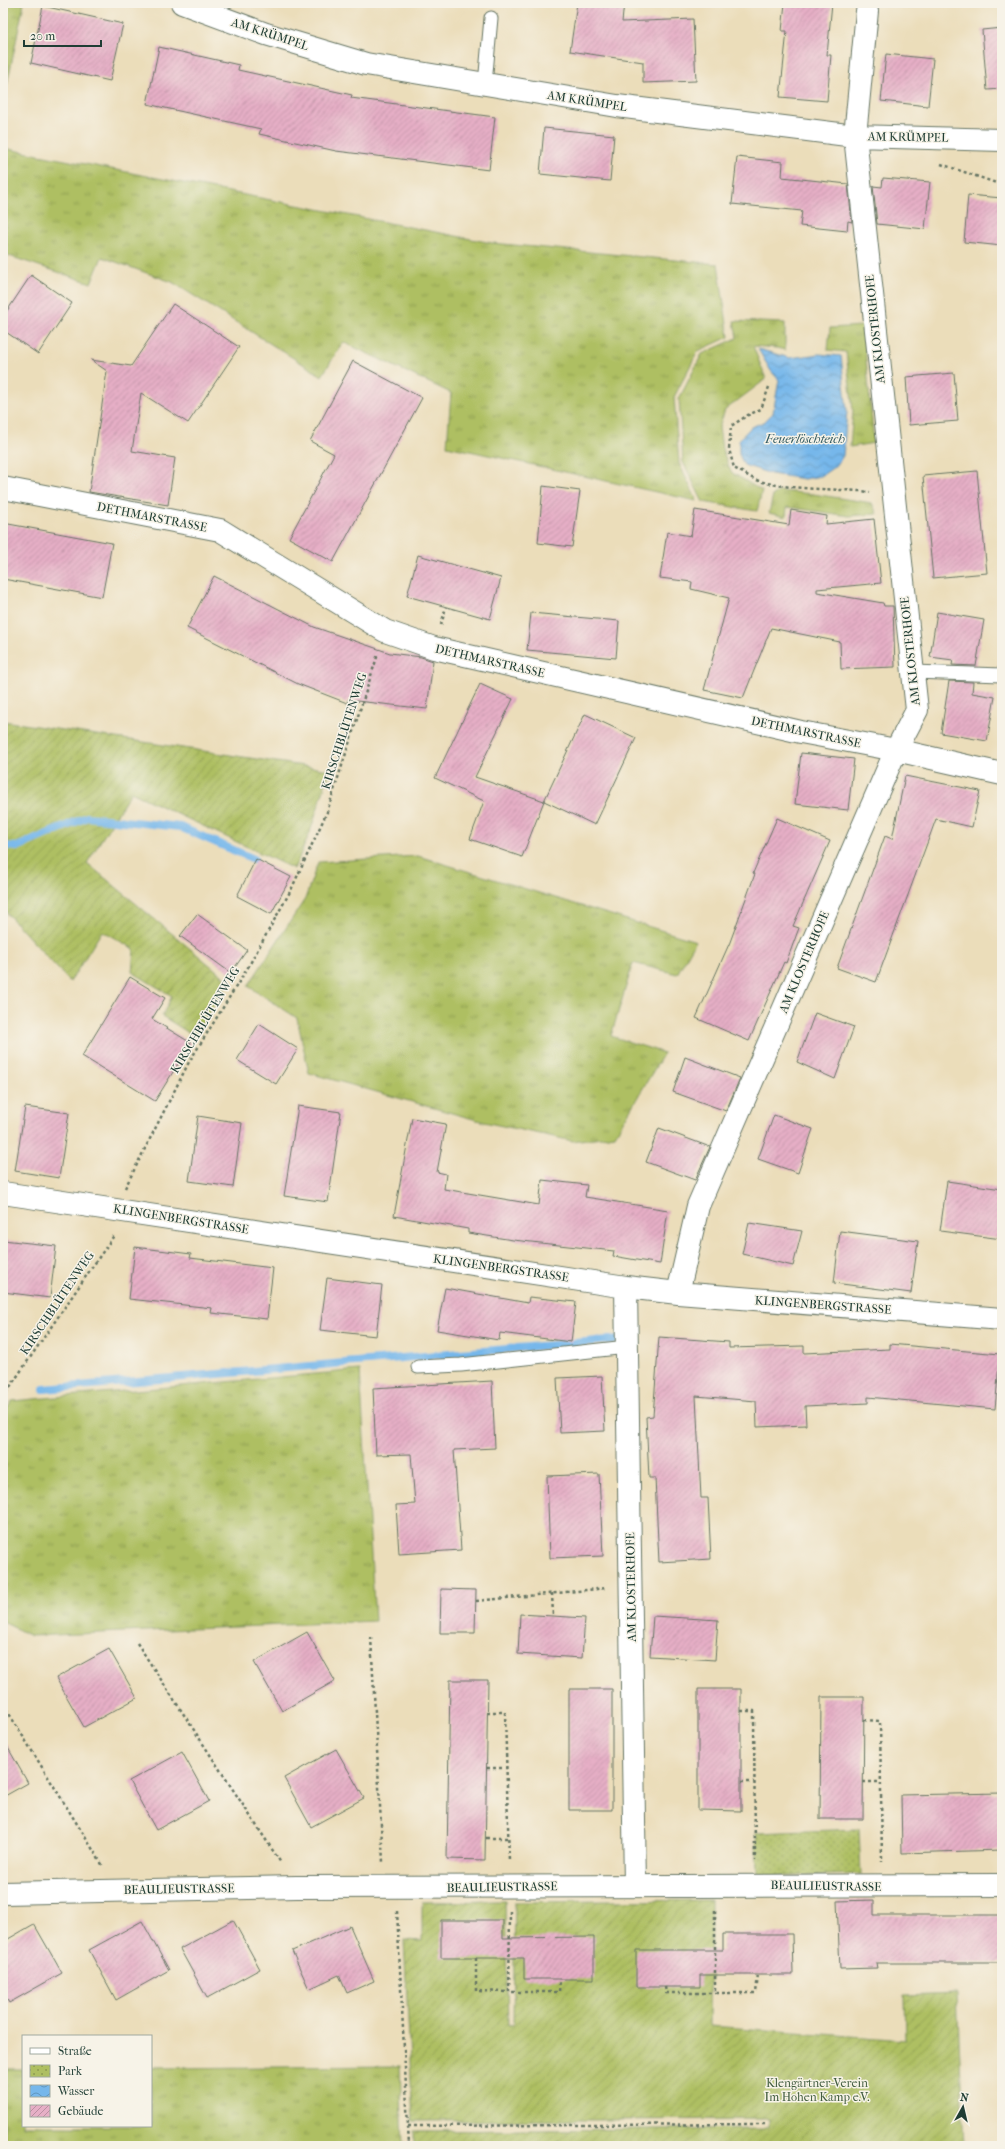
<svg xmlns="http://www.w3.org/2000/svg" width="1005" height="2149" viewBox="0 0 1005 2149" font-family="'IM FELL French Canon',serif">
  <defs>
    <pattern id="grass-tufts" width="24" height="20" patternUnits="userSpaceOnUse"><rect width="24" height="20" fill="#aebf62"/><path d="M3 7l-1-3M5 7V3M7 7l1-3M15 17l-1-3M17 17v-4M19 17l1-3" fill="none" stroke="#8d9c52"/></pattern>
    <pattern id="park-dots" width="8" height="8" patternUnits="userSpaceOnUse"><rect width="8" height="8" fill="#aebf62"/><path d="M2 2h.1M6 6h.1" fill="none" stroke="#8d9c52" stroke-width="1.8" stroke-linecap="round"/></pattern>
    <pattern id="garden-furrows" width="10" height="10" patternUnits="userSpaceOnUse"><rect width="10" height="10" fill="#aebf62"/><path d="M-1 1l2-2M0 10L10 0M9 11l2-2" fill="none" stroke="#8d9c52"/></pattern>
    <pattern id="water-waves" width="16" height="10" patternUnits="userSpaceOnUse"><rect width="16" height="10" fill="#76b7eb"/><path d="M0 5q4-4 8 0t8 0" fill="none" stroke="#6096bf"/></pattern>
    <pattern id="building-hatch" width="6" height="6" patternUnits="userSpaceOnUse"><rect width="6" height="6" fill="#e6afc6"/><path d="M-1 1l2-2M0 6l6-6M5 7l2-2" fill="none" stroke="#ba90a2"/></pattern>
  </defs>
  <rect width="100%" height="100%" fill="#f7f3e8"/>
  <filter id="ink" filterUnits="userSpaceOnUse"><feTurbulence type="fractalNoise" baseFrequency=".025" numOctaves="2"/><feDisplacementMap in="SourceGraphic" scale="8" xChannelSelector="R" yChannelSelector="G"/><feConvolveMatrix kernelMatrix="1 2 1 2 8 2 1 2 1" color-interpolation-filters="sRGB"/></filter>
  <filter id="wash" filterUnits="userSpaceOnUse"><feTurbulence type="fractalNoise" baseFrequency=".012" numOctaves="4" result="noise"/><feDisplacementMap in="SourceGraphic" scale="16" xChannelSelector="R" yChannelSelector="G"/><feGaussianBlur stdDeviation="0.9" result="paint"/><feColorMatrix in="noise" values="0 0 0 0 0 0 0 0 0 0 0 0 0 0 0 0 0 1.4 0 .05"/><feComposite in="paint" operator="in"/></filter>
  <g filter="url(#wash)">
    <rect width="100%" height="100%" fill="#ebddba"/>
    <path fill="url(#grass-tufts)" stroke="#667e4b" d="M 3,3 L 24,3 L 3,104 Z
      M 3,148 L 492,243 L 718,264 L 729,337 L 698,351 L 674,397 L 679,463 L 697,501 L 447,446 L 451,393 L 343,342 L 322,376 L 172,282 L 102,257 L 91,283 L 3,254 Z
      M 734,321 L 785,323 L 785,350 L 777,348 L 753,346 L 766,379 L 725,410 L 719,427 L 722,449 L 731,472 L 762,491 L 757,511 L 703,502 L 683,462 L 679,399 L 702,354 L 737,338 Z
      M 863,326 L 874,443 L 850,447 L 853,411 L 846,352 L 828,350 L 830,328 Z
      M 780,491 L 813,494 L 872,503 L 877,514 L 849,516 L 787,507 L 786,517 L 769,513 L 773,495 Z
      M 418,856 L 696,941 L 677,974 L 633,963 L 611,1036 L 664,1053 L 615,1135 L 573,1141 L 484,1122 L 309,1073 L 297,1018 L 248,986 L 305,899 L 318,862 Z
      M 360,1370 L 375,1621 L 31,1636 L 3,1622 L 3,1415 L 12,1401 Z
      M 400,2066 L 403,2146 L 3,2146 L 3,2069 L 23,2069 L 23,2126 L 151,2126 L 151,2068 Z"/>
    <path fill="url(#park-dots)" stroke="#667e4b" d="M 859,1829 L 861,1874 L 757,1877 L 756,1833 Z"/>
    <path fill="url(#garden-furrows)" stroke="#667e4b" d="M 3,721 L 330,770 L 310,832 L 294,869 L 131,792 L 87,863 L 229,981 L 194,1036 L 162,1016 L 172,996 L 132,972 L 134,949 L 102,931 L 70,982 L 3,909 Z
      M 711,1900 L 710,2026 L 906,2040 L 905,1996 L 957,1994 L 964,2146 L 414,2146 L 414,2131 L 769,2128 L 769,2119 L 413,2121 L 404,1940 L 422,1941 L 422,1902 L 505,1901 L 508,2025 L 513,2025 L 515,1902 Z"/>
    <path fill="url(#water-waves)" stroke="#4a7a90" d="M 758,349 L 790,358 L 819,354 L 841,356 L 847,411 L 843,456 L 834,467 L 821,476 L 804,479 L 771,474 L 744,465 L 739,454 L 739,440 L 751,427 L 764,422 L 773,413 L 779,380 L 771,371 Z"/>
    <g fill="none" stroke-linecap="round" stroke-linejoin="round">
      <path stroke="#76b7eb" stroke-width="8" d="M 3,846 L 17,847 L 87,817 L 180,827 L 254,859
        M 44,1389 L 621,1339"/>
    </g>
    <g id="blocks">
      <path fill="url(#building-hatch)" d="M 577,3 L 624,3 L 622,22 L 693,19 L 696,81 L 643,83 L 643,62 L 570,51 Z
        M 785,3 L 832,3 L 827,55 L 831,55 L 827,101 L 780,97 L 787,31 L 782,31 Z
        M 43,6 L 123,24 L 110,81 L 31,63 Z
        M 1002,28 L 1002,89 L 987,90 L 982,30 Z
        M 159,47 L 239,65 L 238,70 L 352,95 L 351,98 L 495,117 L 489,170 L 336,151 L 259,134 L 261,129 L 147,104 Z
        M 886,54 L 933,59 L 928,106 L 881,101 Z
        M 544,128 L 614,135 L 610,181 L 540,174 Z
        M 737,157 L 783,162 L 782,177 L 848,184 L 852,222 L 848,221 L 847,231 L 800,226 L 802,211 L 732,204 Z
        M 883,178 L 930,182 L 925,229 L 877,224 L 873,186 L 882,187 Z
        M 968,195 L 1002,198 L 1002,246 L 964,242 Z
        M 31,275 L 72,303 L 38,354 L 3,330 L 3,317 Z
        M 173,304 L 239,347 L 188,423 L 141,393 L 132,451 L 175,458 L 168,505 L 89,492 L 107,371 L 91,360 L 131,366 Z
        M 353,361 L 422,398 L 333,562 L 289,538 L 334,454 L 310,441 Z
        M 954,373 L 958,421 L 909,425 L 906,377 Z
        M 977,471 L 987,573 L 933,578 L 923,476 Z
        M 543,486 L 580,491 L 572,547 L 538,543 Z
        M 695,510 L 789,525 L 791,510 L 827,516 L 826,524 L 874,519 L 881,583 L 817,589 L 817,592 L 883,603 L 884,606 L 893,606 L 895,667 L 841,669 L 840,642 L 771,628 L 743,698 L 704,690 L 729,598 L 691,589 L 692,582 L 660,578 L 667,532 L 691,536 Z
        M 3,523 L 112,543 L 102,597 L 3,579 Z
        M 418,555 L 501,578 L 490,619 L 407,596 Z
        M 214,576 L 314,627 L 390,653 L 421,657 L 433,661 L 427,709 L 348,700 L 347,703 L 298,684 L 187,628 Z
        M 937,612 L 984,620 L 976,666 L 952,665 L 953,660 L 930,657 Z
        M 531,613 L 619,621 L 616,658 L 527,650 Z
        M 949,681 L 973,682 L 972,693 L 995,697 L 987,741 L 941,733 Z
        M 480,684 L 513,699 L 475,777 L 544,801 L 522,857 L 470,839 L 484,801 L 435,778 Z
        M 585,714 L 636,738 L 595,825 L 544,801 Z
        M 801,753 L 854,759 L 848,810 L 795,804 Z
        M 905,776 L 980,791 L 972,827 L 936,819 L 876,982 L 837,968 L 885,836 L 892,839 Z
        M 777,818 L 830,841 L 793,926 L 799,928 L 786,963 L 784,962 L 749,1041 L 696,1018 L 730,942 L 755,874 L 753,873 Z
        M 256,859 L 291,877 L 271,914 L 237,896 Z
        M 197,914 L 247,950 L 231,973 L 180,936 Z
        M 130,977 L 165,998 L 152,1019 L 191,1043 L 155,1101 L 82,1056 Z
        M 815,1013 L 854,1027 L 835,1079 L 797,1062 Z
        M 259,1024 L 298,1049 L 276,1084 L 237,1060 Z
        M 685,1057 L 740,1078 L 726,1111 L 673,1092 Z
        M 298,1106 L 341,1112 L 328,1202 L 284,1196 Z
        M 25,1107 L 69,1113 L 59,1178 L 15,1171 Z
        M 774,1115 L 813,1129 L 798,1173 L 758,1159 Z
        M 198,1116 L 242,1123 L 233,1187 L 189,1181 Z
        M 412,1118 L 446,1124 L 437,1172 L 446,1174 L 444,1189 L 539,1205 L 542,1180 L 587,1185 L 585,1197 L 668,1210 L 660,1264 L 613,1256 L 614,1251 L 513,1240 L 468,1233 L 468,1229 L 394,1216 Z
        M 659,1128 L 710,1147 L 695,1180 L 646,1162 Z
        M 947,1181 L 1002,1189 L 1002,1239 L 940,1231 Z
        M 749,1223 L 802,1231 L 793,1266 L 742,1254 Z
        M 840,1231 L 918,1241 L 911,1293 L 834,1283 Z
        M 3,1240 L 56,1246 L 50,1298 L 3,1292 Z
        M 135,1247 L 191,1254 L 190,1258 L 273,1268 L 267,1319 L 211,1313 L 212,1308 L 129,1299 Z
        M 327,1278 L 382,1285 L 376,1336 L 320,1330 Z
        M 445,1288 L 528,1303 L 529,1297 L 576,1302 L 571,1342 L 500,1333 L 499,1340 L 437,1330 Z
        M 659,1337 L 729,1342 L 729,1348 L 804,1346 L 804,1353 L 890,1349 L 890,1344 L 1000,1354 L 995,1409 L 868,1397 L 868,1403 L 805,1406 L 806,1425 L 757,1427 L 756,1401 L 696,1396 L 701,1498 L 708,1498 L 711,1559 L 659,1562 L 655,1478 L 649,1478 L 646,1417 L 653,1416 Z
        M 602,1376 L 605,1431 L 560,1433 L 557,1378 Z
        M 492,1381 L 495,1448 L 454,1450 L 461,1550 L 399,1554 L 396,1505 L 415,1504 L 411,1454 L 376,1455 L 373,1388 Z
        M 599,1474 L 603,1556 L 550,1558 L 547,1476 Z
        M 441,1589 L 476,1590 L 475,1633 L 440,1633 Z
        M 520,1614 L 585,1618 L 582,1658 L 518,1654 Z
        M 653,1616 L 718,1620 L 715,1660 L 650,1656 Z
        M 307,1632 L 335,1681 L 282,1711 L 254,1662 Z
        M 109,1649 L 137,1698 L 84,1727 L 56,1678 Z
        M 450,1680 L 488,1680 L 485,1860 L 447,1859 Z
        M 569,1689 L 612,1689 L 612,1810 L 569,1810 Z
        M 698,1689 L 741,1689 L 741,1811 L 698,1810 Z
        M 821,1697 L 864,1697 L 863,1819 L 820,1819 Z
        M 3,1739 L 28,1783 L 3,1797 Z
        M 336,1749 L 364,1798 L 311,1827 L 284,1778 Z
        M 182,1752 L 209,1801 L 156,1830 L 129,1781 Z
        M 1002,1793 L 1002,1850 L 902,1853 L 901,1795 Z
        M 874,1900 L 874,1915 L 1002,1915 L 1002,1963 L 876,1963 L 877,1968 L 840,1969 L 837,1901 Z
        M 233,1920 L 260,1969 L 207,1998 L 180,1949 Z
        M 441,1920 L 503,1920 L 503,1938 L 594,1937 L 594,1979 L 524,1979 L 524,1958 L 441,1958 Z
        M 142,1921 L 169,1970 L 116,2000 L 89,1950 Z
        M 34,1924 L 62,1973 L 9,2003 L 3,1992 L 3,1942 Z
        M 350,1926 L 374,1981 L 347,1993 L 339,1975 L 309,1989 L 292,1951 Z
        M 723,1934 L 792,1934 L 793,1975 L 700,1975 L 700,1987 L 636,1987 L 636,1950 L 723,1950 Z"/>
    </g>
  </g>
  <g filter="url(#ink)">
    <use href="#blocks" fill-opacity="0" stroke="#667563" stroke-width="1"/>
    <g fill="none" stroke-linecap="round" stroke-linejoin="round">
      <g stroke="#667563" stroke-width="15">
        <path id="service" d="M 485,84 L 491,18
          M 913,672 L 1002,675
          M 418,1367 L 461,1365 L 627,1347"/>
      </g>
      <g stroke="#667563" stroke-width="24">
        <path id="minor" d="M 182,3 L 266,34 L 366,64 L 617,106 L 855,136 L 1002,140
          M 3,488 L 220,530 L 385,631 L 434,648 L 801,732 L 896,750 L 1002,774
          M 3,1193 L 626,1287 L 678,1293 L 1002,1319
          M 626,1287 L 635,1886
          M 678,1293 L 698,1206 L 896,750 L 917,710 L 855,136 L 867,11
          M 3,1893 L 297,1887 L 1002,1885"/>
      </g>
      <path stroke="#667563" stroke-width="2.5" stroke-dasharray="3 3" stroke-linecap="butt" d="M 941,164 L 1002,185
        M 769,387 L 761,409 L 748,415 L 731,426 L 729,449 L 734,468 C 742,472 751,478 759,481 C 795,491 833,488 870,492
        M 441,625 L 446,607
        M 125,1188 L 189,1062 L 247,969 L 291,890 L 327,812 L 378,654
        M 3,1397 L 115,1234
        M 552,1593 L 553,1616
        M 476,1601 L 607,1588
        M 371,1637 L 383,1862
        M 137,1643 L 281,1863
        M 3,1704 L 103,1866
        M 741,1711 L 754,1711 L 755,1861
        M 487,1712 L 505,1712 L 509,1862
        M 864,1720 L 880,1721 L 882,1862
        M 487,1768 L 507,1768
        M 741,1782 L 754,1782
        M 863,1782 L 880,1782
        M 486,1838 L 507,1838
        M 715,1910 L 715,1993 L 756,1993 L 758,1975
        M 397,1911 L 409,2146
        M 510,1911 L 509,1992 L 559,1992 L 560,1979
        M 476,1958 L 476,1991 L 509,1992
        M 665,1987 L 666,1993 L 715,1993
        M 408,2126 L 765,2124"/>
      <use href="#service" stroke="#fff" stroke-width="13"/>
      <use href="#minor" stroke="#fff" stroke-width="22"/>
    </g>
  </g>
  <g text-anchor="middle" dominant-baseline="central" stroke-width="3" stroke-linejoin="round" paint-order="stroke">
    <g font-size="12" fill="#1f3d34" stroke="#f7f3e8">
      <text transform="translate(270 34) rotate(18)">AM KRÜMPEL</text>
      <text transform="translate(587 101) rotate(9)">AM KRÜMPEL</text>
      <text transform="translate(908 137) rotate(1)">AM KRÜMPEL</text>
      <text transform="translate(875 329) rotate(-96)">AM KLOSTERHOFE</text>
      <text transform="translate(152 517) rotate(11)">DETHMARSTRASSE</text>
      <text transform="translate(910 651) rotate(-96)">AM KLOSTERHOFE</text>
      <text transform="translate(490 661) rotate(13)">DETHMARSTRASSE</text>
      <text transform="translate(344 731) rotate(-72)">KIRSCHBLÜTENWEG</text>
      <text transform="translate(806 732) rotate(12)">DETHMARSTRASSE</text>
      <text transform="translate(804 962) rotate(-67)">AM KLOSTERHOFE</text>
      <text transform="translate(205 1020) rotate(-59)">KIRSCHBLÜTENWEG</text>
      <text transform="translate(181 1219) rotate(9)">KLINGENBERGSTRASSE</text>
      <text transform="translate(501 1268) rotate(8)">KLINGENBERGSTRASSE</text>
      <text transform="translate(57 1303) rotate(-56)">KIRSCHBLÜTENWEG</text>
      <text transform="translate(823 1305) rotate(4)">KLINGENBERGSTRASSE</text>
      <text transform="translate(631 1587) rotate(-91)">AM KLOSTERHOFE</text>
      <text transform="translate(826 1886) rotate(1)">BEAULIEUSTRASSE</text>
      <text transform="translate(502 1887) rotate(-1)">BEAULIEUSTRASSE</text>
      <text transform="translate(179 1889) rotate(-1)">BEAULIEUSTRASSE</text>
    </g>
    <g font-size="12" fill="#435e40" stroke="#f7f3e8">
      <text x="817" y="2083">Klengärtner-Verein<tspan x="817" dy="14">Im Hohen Kamp e.V.</tspan></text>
    </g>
    <g font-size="13" font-style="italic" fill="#355c62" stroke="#f7f3e8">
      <text x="805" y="438">Feuerlöschteich</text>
    </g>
  </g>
  <rect width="1005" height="2149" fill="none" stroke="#f7f3e8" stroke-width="16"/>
  <rect x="22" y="2035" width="130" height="92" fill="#f7f3e8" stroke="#a1aaa0"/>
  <rect x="30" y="2048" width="20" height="6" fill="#ffffff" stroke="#a1aaa0"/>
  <text x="58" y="2055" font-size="12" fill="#1f3d34">Straße</text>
  <rect x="30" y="2065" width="20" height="12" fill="url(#park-dots)" stroke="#a1aaa0"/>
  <text x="58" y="2075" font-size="12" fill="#1f3d34">Park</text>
  <rect x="30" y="2085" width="20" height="12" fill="url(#water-waves)" stroke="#a1aaa0"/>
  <text x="58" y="2095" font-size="12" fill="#1f3d34">Wasser</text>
  <rect x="30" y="2105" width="20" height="12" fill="url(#building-hatch)" stroke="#a1aaa0"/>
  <text x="58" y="2115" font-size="12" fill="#1f3d34">Gebäude</text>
  <g transform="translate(963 2107) rotate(8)" stroke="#f7f3e8" stroke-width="3" paint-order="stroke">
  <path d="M0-3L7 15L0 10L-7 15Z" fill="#1f3d34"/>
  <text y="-6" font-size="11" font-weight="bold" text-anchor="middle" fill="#1f3d34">N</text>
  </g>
  <path d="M24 40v6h77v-6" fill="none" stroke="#1f3d34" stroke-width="2"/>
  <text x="30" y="40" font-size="12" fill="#1f3d34" stroke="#f7f3e8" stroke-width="3" paint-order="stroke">20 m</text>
</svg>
